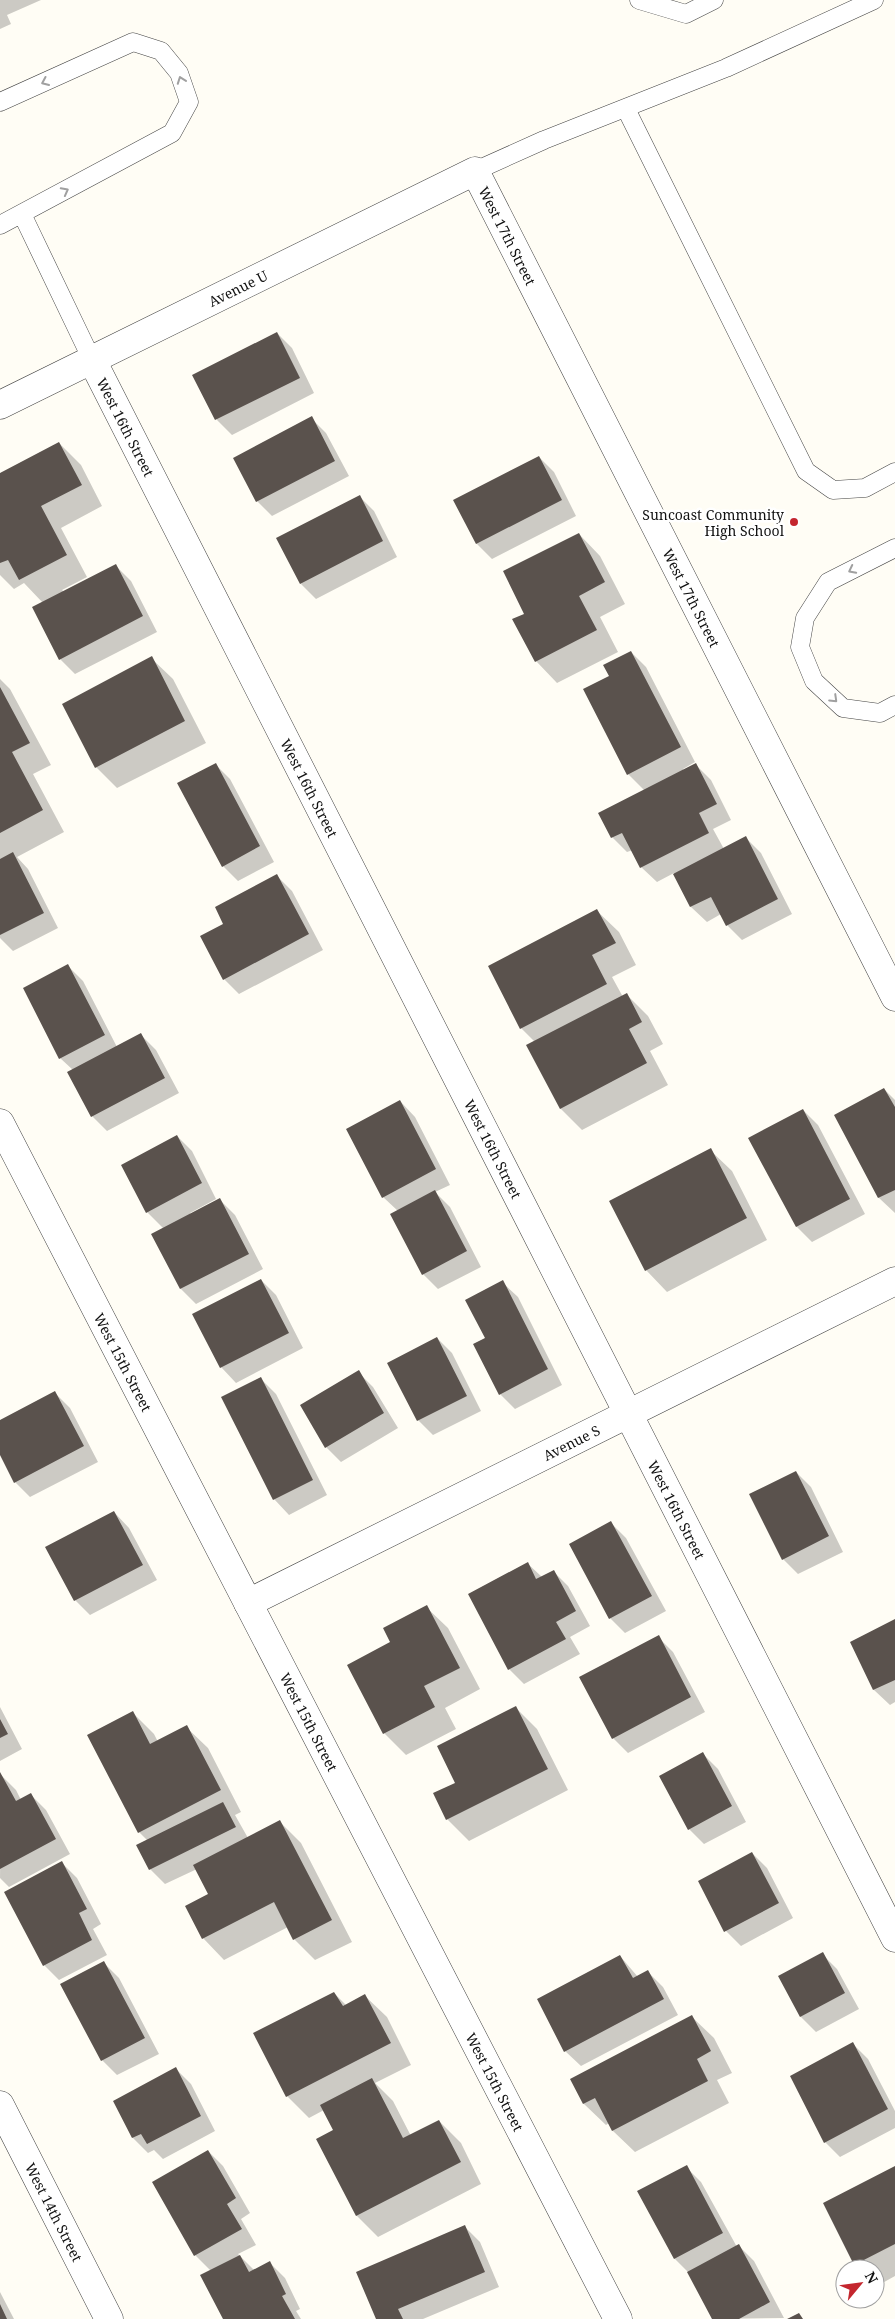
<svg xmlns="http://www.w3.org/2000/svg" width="895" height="2319" viewBox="0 0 895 2319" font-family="'Noto Serif',serif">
  <rect width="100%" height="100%" fill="#fffdf5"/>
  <path fill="#0003" d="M 0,0 L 41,0 L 7,15 L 11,24 L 0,29 Z
    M 277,333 L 292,348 L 314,393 L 232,435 L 217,420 L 194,375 Z
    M 311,418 L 326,433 L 349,476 L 272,516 L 257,501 L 235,458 Z
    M 59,443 L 81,465 L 102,506 L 61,528 L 87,577 L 62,590 L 64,592 L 116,566 L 131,581 L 157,632 L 75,674 L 60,659 L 43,603 L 24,583 L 14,589 L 0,575 L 0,474 Z
    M 539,457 L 554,472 L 576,516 L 492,559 L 477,544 L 455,501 Z
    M 359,496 L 374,511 L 397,557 L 316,599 L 301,584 Z
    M 579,534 L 600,556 L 625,604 L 600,617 L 618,652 L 557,683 L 536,661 L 526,614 Z
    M 631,652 L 646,667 L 695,762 L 683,769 L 684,771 L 696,765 L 711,780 L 731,820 L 713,829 L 724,849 L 746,838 L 761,853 L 792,914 L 742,940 L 727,925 L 721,914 L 707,922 L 691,907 L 674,873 L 657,882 L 641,867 L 633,850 L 627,852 L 612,837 L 600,814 L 645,791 L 628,774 L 611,676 Z
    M 151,658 L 173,679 L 206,743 L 117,788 L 96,767 Z
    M 0,679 L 10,689 L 51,765 L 33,774 L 64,832 L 17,857 L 28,869 L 58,928 L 13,951 L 0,938 Z
    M 215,764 L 230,779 L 274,862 L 238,881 L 223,866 Z
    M 277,876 L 292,891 L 323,950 L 239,994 L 224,979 Z
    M 597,911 L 619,932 L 636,965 L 612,977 L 623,997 L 627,995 L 648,1016 L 663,1044 L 650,1051 L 668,1085 L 582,1130 L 561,1109 L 535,1042 L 521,1028 Z
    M 68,966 L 83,981 L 117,1047 L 141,1035 L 156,1050 L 179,1093 L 107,1131 L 92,1116 L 73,1070 L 60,1058 Z
    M 884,1089 L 895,1100 L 895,1213 L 879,1198 L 836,1115 Z
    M 400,1101 L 415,1117 L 450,1185 L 435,1192 L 450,1207 L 481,1267 L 438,1289 L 423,1274 L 398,1211 L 383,1197 Z
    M 803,1110 L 818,1125 L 865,1214 L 812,1242 L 797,1227 L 750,1138 Z
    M 177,1136 L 192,1151 L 216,1199 L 190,1213 L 191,1215 L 220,1200 L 235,1215 L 263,1269 L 196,1304 L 181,1289 L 153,1234 L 164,1229 L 147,1212 Z
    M 710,1150 L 732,1171 L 767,1240 L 667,1292 L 646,1270 Z
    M 261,1280 L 276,1295 L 303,1348 L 236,1383 L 221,1367 Z
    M 502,1282 L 518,1297 L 562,1385 L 515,1409 L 500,1394 L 486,1338 Z
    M 437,1338 L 452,1353 L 481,1411 L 433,1435 L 418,1420 Z
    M 358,1372 L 373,1387 L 398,1428 L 341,1462 L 326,1447 Z
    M 261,1379 L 276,1394 L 327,1495 L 289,1515 L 274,1499 Z
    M 55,1393 L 70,1408 L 98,1462 L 30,1497 L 15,1482 L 0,1452 L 0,1421 Z
    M 796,1472 L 811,1487 L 843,1552 L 798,1574 L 783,1559 Z
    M 114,1512 L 129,1528 L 157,1580 L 90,1615 L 75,1600 Z
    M 611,1523 L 626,1538 L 666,1611 L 625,1633 L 610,1618 Z
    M 527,1563 L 542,1577 L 553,1571 L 568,1586 L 590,1626 L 570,1637 L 580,1654 L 524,1684 L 509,1669 L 469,1594 Z
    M 426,1607 L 448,1628 L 480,1689 L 445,1708 L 456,1729 L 406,1755 L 384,1733 L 392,1643 Z
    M 895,1620 L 895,1702 L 890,1705 L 874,1690 L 851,1642 Z
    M 658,1637 L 673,1652 L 705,1712 L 628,1753 L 613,1738 Z
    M 0,1707 L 22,1749 L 0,1761 Z
    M 516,1708 L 537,1729 L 568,1790 L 469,1841 L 447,1819 L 457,1783 Z
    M 133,1713 L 154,1734 L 158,1742 L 186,1727 L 208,1748 L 241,1812 L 235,1815 L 248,1838 L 280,1822 L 301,1843 L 352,1942 L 315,1960 L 294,1939 L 288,1927 L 224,1960 L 203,1938 L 210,1894 L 197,1869 L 165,1884 L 150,1869 L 148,1841 L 139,1832 L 89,1735 Z
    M 703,1754 L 718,1769 L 746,1822 L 704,1844 L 689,1829 Z
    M 1,1775 L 16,1790 L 21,1800 L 31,1795 L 46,1810 L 70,1854 L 9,1887 L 0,1878 Z
    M 752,1853 L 767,1868 L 793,1918 L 741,1946 L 726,1931 Z
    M 62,1863 L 77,1878 L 101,1924 L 93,1929 L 107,1955 L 59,1980 L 44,1965 Z
    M 822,1954 L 837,1969 L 859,2009 L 816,2032 L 801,2017 L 780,1976 Z
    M 620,1956 L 638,1977 L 648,1972 L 663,1987 L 678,2015 L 581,2066 L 565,2051 Z
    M 104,1963 L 119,1978 L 159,2054 L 117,2075 L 102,2060 L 62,1985 Z
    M 334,1993 L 347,2006 L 365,1996 L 387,2017 L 411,2065 L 375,2083 L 393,2101 L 411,2136 L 439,2121 L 461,2143 L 481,2184 L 378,2237 L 357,2216 L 318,2139 L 334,2131 L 324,2110 L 309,2118 L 287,2096 Z
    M 692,2017 L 714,2038 L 732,2073 L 717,2080 L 729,2103 L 635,2152 L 613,2131 L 609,2123 L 606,2125 L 584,2104 L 572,2080 Z
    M 853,2044 L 868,2059 L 895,2111 L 895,2128 L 840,2157 L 825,2142 Z
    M 176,2069 L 191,2084 L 215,2131 L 163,2159 L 154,2150 L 148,2153 L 133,2138 L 114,2101 Z
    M 208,2151 L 223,2166 L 250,2213 L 241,2219 L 256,2245 L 238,2254 L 255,2271 L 270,2263 L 285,2278 L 300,2309 L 296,2311 L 301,2319 L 225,2319 L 211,2271 L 195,2255 L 154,2182 Z
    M 686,2167 L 701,2182 L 737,2247 L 739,2246 L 754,2261 L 784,2318 L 714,2319 L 690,2274 L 675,2259 L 639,2192 Z
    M 895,2167 L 895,2276 L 877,2286 L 875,2284 L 875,2269 L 860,2269 L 855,2264 Z
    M 465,2227 L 480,2242 L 499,2287 L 423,2319 L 377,2319 Z
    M 0,2292 L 14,2319 L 0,2319 Z"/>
  <path fill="#5a524d" d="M 277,332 L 300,378 L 215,420 L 192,375 Z
    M 312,416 L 335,461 L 256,502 L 233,458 Z
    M 59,442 L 82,485 L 41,506 L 67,555 L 19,580 L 8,560 L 0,563 L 0,473 Z
    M 539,456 L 562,500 L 476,544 L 453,500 Z
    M 360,495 L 383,541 L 300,584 L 276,538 Z
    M 579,533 L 605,582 L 579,596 L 597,630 L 535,662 L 512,619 L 524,614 L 503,571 Z
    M 116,564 L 143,616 L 59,660 L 32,607 Z
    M 631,651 L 681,747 L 627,775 L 583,689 L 609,676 L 603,665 Z
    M 152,656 L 185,721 L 95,768 L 62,704 Z
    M 0,687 L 30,743 L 12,752 L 43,810 L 0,833 Z
    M 216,763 L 260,846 L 222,867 L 177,783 Z
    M 696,763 L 717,804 L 699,813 L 709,833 L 640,868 L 622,833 L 611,838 L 598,813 Z
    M 746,836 L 778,899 L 726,926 L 711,897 L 690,907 L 673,874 Z
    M 13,852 L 44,913 L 0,935 L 0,859 Z
    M 277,874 L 309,934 L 223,980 L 200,936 L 223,924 L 215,907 Z
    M 597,909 L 616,943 L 592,955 L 607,984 L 520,1029 L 488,966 Z
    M 68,964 L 105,1035 L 59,1059 L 23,988 Z
    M 627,993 L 642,1022 L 629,1029 L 647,1063 L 560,1109 L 526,1045 Z
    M 141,1033 L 165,1078 L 91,1117 L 67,1072 Z
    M 884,1088 L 895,1107 L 895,1190 L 878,1198 L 834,1115 Z
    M 400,1100 L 436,1169 L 382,1198 L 346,1129 Z
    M 803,1109 L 850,1199 L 796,1227 L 748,1138 Z
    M 177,1135 L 202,1183 L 146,1213 L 121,1165 Z
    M 711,1148 L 747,1218 L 645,1271 L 609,1201 Z
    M 435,1190 L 467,1251 L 422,1275 L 390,1214 Z
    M 220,1198 L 249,1254 L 180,1289 L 151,1234 Z
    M 261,1279 L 289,1333 L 220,1368 L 192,1314 Z
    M 503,1280 L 548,1369 L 499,1395 L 473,1344 L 485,1338 L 465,1300 Z
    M 437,1337 L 467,1396 L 417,1421 L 387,1363 Z
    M 359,1370 L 384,1413 L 325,1448 L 300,1405 Z
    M 261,1377 L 313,1480 L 273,1500 L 221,1397 Z
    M 55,1391 L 84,1446 L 14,1483 L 0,1455 L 0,1420 Z
    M 796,1471 L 829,1536 L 782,1560 L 749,1494 Z
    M 114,1511 L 143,1565 L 74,1601 L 45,1547 Z
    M 611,1521 L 652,1596 L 609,1619 L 569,1544 Z
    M 528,1562 L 536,1579 L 554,1570 L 576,1611 L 556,1622 L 566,1639 L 508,1670 L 468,1594 Z
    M 427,1605 L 460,1668 L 424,1686 L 435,1707 L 383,1734 L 347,1665 L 390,1642 L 383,1628 Z
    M 895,1619 L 895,1680 L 873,1690 L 850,1642 Z
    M 659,1635 L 691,1697 L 612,1739 L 579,1677 Z
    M 516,1706 L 548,1769 L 446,1820 L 433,1793 L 455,1783 L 437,1746 Z
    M 133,1711 L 150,1744 L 187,1725 L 221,1790 L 138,1833 L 87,1735 Z
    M 0,1719 L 8,1734 L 0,1738 Z
    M 703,1752 L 732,1806 L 688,1830 L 659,1776 Z
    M 0,1772 L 16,1801 L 31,1793 L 56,1839 L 0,1869 Z
    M 223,1802 L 236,1827 L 149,1870 L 136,1845 Z
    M 280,1820 L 332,1920 L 293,1940 L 274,1902 L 202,1939 L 185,1906 L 208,1894 L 193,1865 Z
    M 752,1852 L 779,1903 L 724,1932 L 698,1881 Z
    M 62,1861 L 87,1909 L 79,1913 L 92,1940 L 43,1966 L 4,1892 Z
    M 823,1952 L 845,1993 L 800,2017 L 778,1976 Z
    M 620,1955 L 633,1978 L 648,1970 L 664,1999 L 564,2052 L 537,1999 Z
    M 104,1961 L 145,2038 L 101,2061 L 60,1984 Z
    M 334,1992 L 343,2006 L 365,1994 L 391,2043 L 286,2097 L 253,2033 Z
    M 692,2015 L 711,2051 L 697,2059 L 708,2081 L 612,2131 L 595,2098 L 583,2104 L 570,2079 Z
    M 853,2042 L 888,2109 L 824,2143 L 790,2076 Z
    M 176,2067 L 201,2116 L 147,2144 L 141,2134 L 132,2138 L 113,2101 Z
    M 372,2078 L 403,2138 L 439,2120 L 461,2162 L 356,2216 L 316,2139 L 333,2130 L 320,2105 Z
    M 208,2150 L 236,2198 L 227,2204 L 242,2229 L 194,2256 L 152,2182 Z
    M 687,2165 L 723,2233 L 674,2259 L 637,2191 Z
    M 895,2166 L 895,2244 L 854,2265 L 823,2203 Z
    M 465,2225 L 485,2272 L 398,2309 L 403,2319 L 376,2319 L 356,2272 Z
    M 739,2244 L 770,2302 L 739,2319 L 712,2319 L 687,2272 Z
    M 240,2255 L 249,2272 L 270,2261 L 286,2294 L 282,2296 L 295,2319 L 223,2319 L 200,2275 Z
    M 0,2304 L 7,2319 L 0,2319 Z
    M 799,2313 L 803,2319 L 787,2319 Z"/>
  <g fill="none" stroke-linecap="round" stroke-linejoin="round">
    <g stroke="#444" stroke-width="19">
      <path id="service" d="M 639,0 L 686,14 L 714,0
        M 0,102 L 133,42 L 161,51 L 179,73 L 189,102 L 172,133 L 0,225
        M 626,109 L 806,471 L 833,490 L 865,488 L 895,472
        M 475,171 L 544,140 L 726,68 L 874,0
        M 22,214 L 92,360
        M 895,548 L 828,582 L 805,618 L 800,647 L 814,681 L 843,708 L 880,713 L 895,705"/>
    </g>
    <g stroke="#444" stroke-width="29">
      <g id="minor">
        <path id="s1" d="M 92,360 L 895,1938"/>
        <path id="s2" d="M 0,405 L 475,171 L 895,997"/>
        <path id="s3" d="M 0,1123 L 618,2319"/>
        <path id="s4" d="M 248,1603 L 895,1281"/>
        <path id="s5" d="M 0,2105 L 109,2319"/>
      </g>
    </g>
    <use href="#service" stroke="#fff" stroke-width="18"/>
    <use href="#minor" stroke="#fff" stroke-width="28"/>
  </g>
  <defs><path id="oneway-chevron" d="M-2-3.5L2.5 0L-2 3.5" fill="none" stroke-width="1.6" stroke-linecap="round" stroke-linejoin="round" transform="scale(1.25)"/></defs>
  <g stroke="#a0a0a0">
    <use href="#oneway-chevron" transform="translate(181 80) rotate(-110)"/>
    <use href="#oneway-chevron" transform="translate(45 82) rotate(156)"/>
    <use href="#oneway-chevron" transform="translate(65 191) rotate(-28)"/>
    <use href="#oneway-chevron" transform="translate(852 570) rotate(153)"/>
    <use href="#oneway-chevron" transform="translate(834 699) rotate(44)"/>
  </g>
  <circle fill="#c4262e" stroke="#fff" stroke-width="2" cx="794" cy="522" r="5"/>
  <g text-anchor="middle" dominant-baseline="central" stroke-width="5" stroke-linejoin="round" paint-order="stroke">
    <g font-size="14" fill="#111" stroke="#fff">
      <text stroke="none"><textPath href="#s2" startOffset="602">West 17th Street</textPath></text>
      <text stroke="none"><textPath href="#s2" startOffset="265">Avenue U</textPath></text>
      <text stroke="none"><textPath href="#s1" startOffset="75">West 16th Street</textPath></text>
      <text stroke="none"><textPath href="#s2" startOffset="1008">West 17th Street</textPath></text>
      <text stroke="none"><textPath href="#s1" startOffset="480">West 16th Street</textPath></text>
      <text stroke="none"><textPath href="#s1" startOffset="885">West 16th Street</textPath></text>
      <text stroke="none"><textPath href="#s3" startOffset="269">West 15th Street</textPath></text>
      <text stroke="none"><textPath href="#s4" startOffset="361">Avenue S</textPath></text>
      <text stroke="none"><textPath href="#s1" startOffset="1290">West 16th Street</textPath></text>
      <text stroke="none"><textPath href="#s3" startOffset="674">West 15th Street</textPath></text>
      <text stroke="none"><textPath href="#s3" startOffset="1079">West 15th Street</textPath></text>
      <text stroke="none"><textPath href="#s5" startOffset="120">West 14th Street</textPath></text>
    </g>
    <g font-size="14" fill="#111" stroke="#fff" text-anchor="end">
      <text x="784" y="514">Suncoast Community<tspan x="784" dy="16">High School</tspan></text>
    </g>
  </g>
  <g transform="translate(860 2284) rotate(61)"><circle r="24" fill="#ffffff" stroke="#a0a0a0"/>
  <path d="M0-4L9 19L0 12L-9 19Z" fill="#c4262e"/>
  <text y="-8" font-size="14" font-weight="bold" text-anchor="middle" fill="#111111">N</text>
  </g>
</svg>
